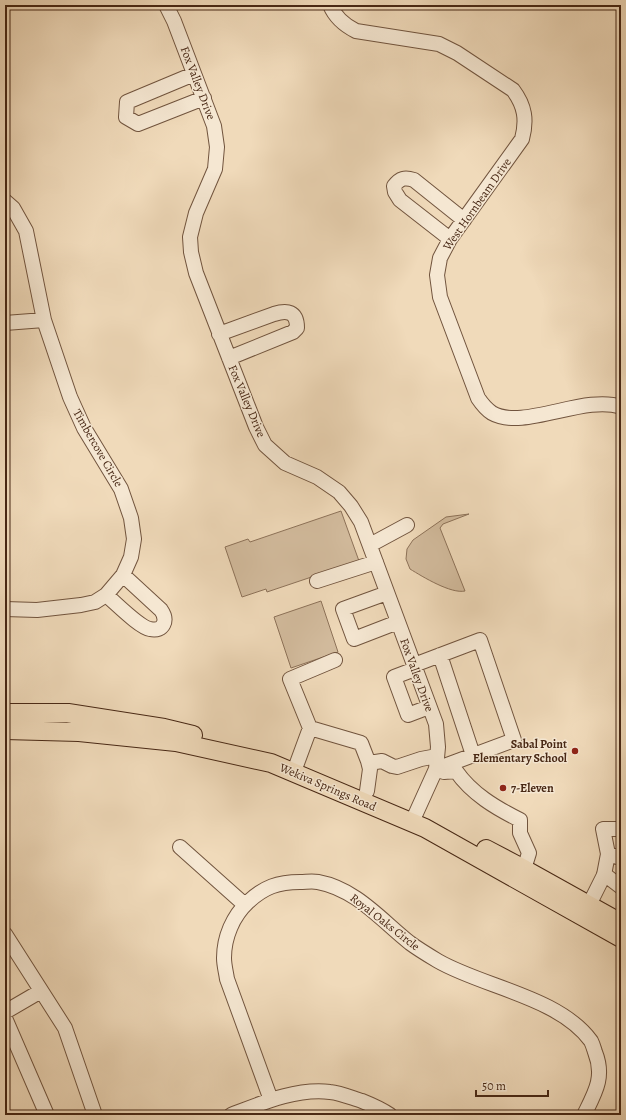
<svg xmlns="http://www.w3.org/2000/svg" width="626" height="1120" viewBox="0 0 626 1120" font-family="Alegreya,serif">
  <rect width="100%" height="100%" fill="#f0daba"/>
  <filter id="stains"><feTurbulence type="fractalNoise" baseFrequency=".005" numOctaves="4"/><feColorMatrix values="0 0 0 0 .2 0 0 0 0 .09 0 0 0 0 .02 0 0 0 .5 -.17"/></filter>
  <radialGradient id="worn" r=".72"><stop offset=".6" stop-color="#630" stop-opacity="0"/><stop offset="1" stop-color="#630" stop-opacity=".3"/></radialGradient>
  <path fill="#d3bc9e" stroke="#8d7259" d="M 341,511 L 359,561 L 267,592 L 266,589 L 242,597 L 225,547 L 248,539 L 250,542 Z
    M 469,514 L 443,524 L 440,528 L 465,591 C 451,594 423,577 410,569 L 406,559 L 407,549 L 413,540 L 446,517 Z
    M 321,601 L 338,652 L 291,668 L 274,617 Z"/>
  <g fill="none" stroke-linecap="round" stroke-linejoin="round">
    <g stroke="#71543e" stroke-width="16">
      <path id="minor" d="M 166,5 L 174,21 L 214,126 L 217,147 L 215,169 L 196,213 L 190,237 L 191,252 L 196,273 L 256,427 L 265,445 L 285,463 L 317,477 L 339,492 L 351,506 L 361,522 L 436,724 L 438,747 L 436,769 L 412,822
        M 330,5 C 335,17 344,25 356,31 L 439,44 L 457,53 L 513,90 C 525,106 527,120 522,139 L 450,239 L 440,258 L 437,275 L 440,297 L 478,398 C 482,404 486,409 492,413 C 523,431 585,394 621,407
        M 194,74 L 127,102 L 126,117 L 138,124 L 204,98
        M 5,201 L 13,208 L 26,231 L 44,320 L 70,397 L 84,428 L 121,489 L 131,518 L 134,539 L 131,557 L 123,575 L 106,595 L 95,602 L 81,605 L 37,610 L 5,609
        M 450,239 L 400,200 L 395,192 L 394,186 C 400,178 405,177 414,180 L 464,220
        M 5,323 L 44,320
        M 219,334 L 274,314 C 287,310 297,311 297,328 L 293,332 L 229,358
        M 370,545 L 407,525
        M 317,581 L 376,562
        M 387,593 L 343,609 L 354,639 L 398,622
        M 106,595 C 116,603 139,627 150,629 C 164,632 168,620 161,610 L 123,575
        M 440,655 L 473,755
        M 414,665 L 480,640 L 514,740 L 436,769
        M 415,669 L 394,677 L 408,715 L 429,707
        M 310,728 L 361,743 L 368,761 L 370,769 L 367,791
        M 369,763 L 382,761 L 392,766 L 397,767 L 421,759 L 437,756
        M 296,766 L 310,728 L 290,679 L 335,660
        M 438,770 L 444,772 L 456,771 C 472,794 496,808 520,820 L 520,833 L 529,853 L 524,869
        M 180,847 L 245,905
        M 608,854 L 621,858
        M 604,874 L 621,887
        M 589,905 L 604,875 L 608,854 L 603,829 L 621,829
        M 5,934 L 65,1028 L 95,1115
        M 5,1012 L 41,991
        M 5,1018 L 47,1115
        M 271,1100 L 227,979 C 226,972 224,965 224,958 C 224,937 233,916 248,902 C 264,887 278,882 300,882 C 306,882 312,881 318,882 C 356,889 381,920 410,943 C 418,949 428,955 438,961 C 483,987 559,997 591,1041 C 593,1045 594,1049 595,1052 C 605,1077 595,1093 584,1115
        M 231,1115 C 262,1103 296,1088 330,1092 C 341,1093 352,1098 362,1101 C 372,1105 381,1109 390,1115"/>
    </g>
    <g stroke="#472714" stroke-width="20">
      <path id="major" d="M 5,713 L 68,713 L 164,728 L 193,735
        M 5,730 L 79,732 L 176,742 L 271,763 L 425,828 L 621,938
        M 486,849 L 524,869 L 621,923"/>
    </g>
    <use href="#minor" stroke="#f5e7d2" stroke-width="14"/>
    <use href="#major" stroke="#f0daba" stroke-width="18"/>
  </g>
  <g fill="#8f2418" stroke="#f5e7d2" stroke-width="1.5">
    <circle cx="575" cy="751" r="4"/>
    <circle cx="503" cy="788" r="4"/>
  </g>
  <g text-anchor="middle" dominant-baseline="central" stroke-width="3" stroke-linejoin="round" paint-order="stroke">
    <g font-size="12" fill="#472714" stroke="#f5e7d2">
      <text transform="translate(198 83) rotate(69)">Fox Valley Drive</text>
      <text transform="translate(477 204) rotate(-55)">West Hornbeam Drive</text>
      <text transform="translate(247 401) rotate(67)">Fox Valley Drive</text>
      <text transform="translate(98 448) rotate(60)">Timbercove Circle</text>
      <text transform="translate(417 675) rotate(70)">Fox Valley Drive</text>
      <text transform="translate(328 787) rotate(23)">Wekiva Springs Road</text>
      <text transform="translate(385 922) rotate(38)">Royal Oaks Circle</text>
    </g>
    <g font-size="12" font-weight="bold" fill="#472714" stroke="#f5e7d2" text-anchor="end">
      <text x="567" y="744">Sabal Point<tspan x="567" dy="14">Elementary School</tspan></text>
      <text x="511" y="788" text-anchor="start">7-Eleven</text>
    </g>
  </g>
  <rect width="626" height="1120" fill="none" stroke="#f0daba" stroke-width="20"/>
  <rect x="6" y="6" width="614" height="1108" fill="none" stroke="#472714" stroke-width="2"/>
  <rect x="10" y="10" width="606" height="1100" fill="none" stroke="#472714"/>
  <path d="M476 1090v6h72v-6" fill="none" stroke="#472714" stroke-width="2"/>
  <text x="482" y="1090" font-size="12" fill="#472714" stroke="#f5e7d2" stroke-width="3" paint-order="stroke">50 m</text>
  <rect width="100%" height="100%" filter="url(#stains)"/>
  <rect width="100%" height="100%" fill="url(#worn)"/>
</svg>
